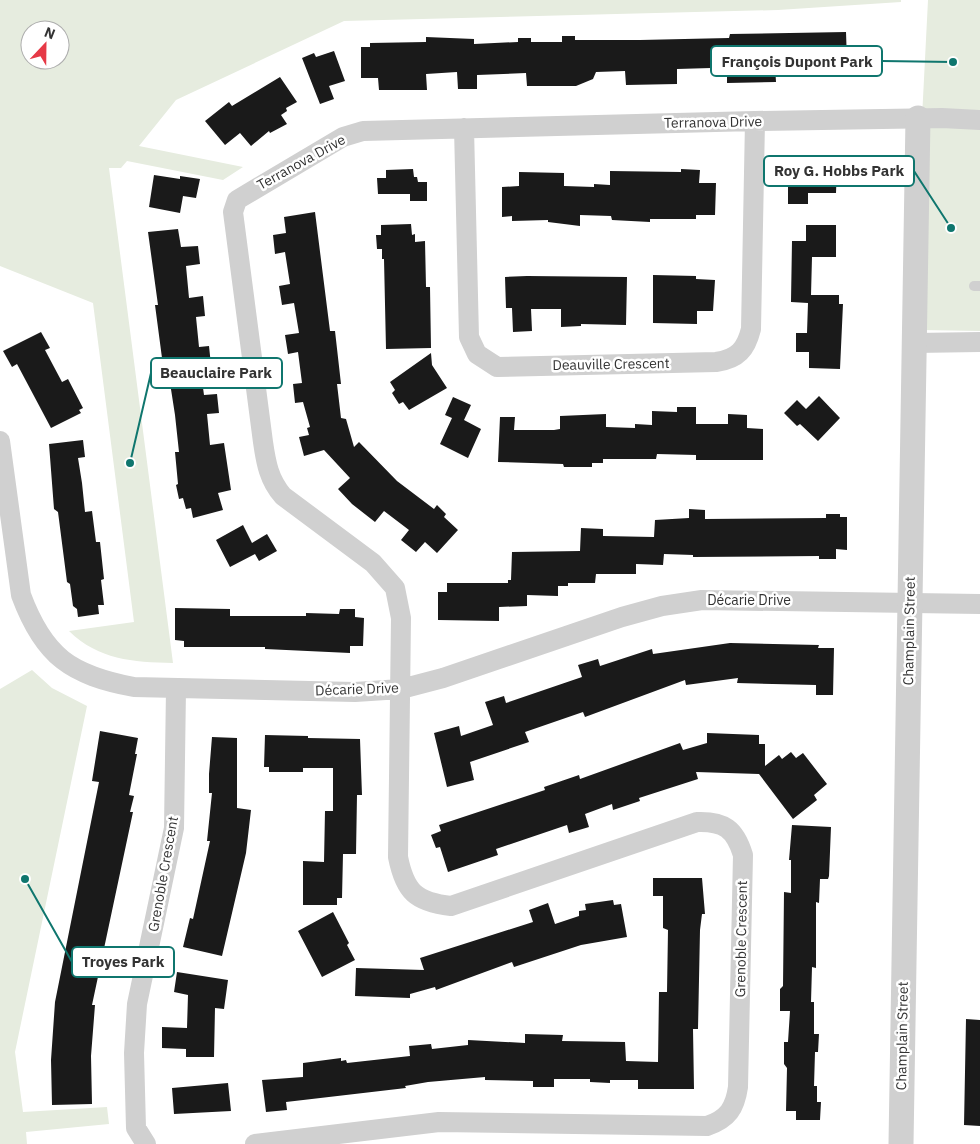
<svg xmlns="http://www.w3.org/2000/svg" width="980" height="1144" viewBox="0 0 980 1144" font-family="'IBM Plex Sans',sans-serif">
  <rect width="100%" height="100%" fill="#fff"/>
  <path fill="#e6ecdf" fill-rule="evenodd" d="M 0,0 L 901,0 L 901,2 L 778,10 L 344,21 L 176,100 L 139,146 L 243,167 L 223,180 L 127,161 L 121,168 L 109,168 L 173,663 C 132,662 99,660 69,631 L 134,622 L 93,303 L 0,266 ZM 30,30 L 60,30 L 60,60 L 30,60 Z
    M 928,0 L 980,0 L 980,119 L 922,118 Z
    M 980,124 L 980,331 L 921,330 L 921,126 Z
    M 32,670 L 52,688 L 87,706 L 15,1052 L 23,1112 L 107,1107 L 109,1124 L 26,1132 L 27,1144 L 0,1144 L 0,689 Z"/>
  <path fill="#1a1a1a" d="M 846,32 L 847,61 L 829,63 L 830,76 L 811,76 L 811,64 L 775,66 L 776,82 L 727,83 L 727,69 L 711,68 L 677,69 L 677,84 L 626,85 L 625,71 L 596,72 L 593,79 L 576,86 L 527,86 L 526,73 L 477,75 L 477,89 L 458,89 L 457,72 L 426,74 L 427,90 L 379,90 L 378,78 L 361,78 L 361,47 L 370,47 L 370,43 L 426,42 L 426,37 L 474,39 L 474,44 L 518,42 L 518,38 L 531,38 L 531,42 L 562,42 L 562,36 L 575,36 L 575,40 L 640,40 L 729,38 L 730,34 Z
    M 334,51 L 345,81 L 329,86 L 334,99 L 320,104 L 302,58 L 314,53 L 316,57 Z
    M 280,77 L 297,102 L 286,108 L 287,111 L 281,115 L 287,124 L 270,133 L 269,131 L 251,146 L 240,133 L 225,145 L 205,121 L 229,102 L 232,106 Z
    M 806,164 L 837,165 L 836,193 L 808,193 L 808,204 L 788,204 L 788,185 L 805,185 Z
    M 413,169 L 414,177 L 417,177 L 418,182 L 427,182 L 427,201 L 410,201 L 410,194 L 378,194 L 377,178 L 386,178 L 386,170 Z
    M 681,169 L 700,170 L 699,183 L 716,183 L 715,215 L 696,215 L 696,219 L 650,219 L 650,222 L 612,220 L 611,216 L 580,215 L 580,226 L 548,222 L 548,220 L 512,221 L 512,216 L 502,217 L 502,187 L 519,186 L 519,172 L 564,173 L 564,186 L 594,187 L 594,184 L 610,185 L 610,171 L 681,172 Z
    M 154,175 L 180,179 L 180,176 L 200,179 L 196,198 L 183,196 L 180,213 L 149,207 Z
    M 315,212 L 330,331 L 335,331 L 341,384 L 337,384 L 341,418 L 346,419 L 354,447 L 359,442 L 397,481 L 434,509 L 437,505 L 446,514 L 444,517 L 458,530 L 437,553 L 425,542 L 416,552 L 401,540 L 409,530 L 384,511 L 375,522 L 352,504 L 338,489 L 350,478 L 324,450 L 304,456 L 299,437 L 309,435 L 307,428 L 310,427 L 303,402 L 295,403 L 293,384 L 302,383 L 298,352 L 288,354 L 285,335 L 299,333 L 294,303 L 282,305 L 279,286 L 290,284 L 285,252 L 275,254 L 273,235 L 286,233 L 284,217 Z
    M 411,224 L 412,235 L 415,234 L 415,242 L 425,241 L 426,287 L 430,287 L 431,348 L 386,349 L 384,259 L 382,259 L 382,249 L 377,249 L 376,235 L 381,235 L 381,225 Z
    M 806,225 L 836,225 L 836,257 L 812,257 L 811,295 L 839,295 L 839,304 L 843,304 L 840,369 L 809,368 L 809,352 L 796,352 L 796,333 L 807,333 L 808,303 L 791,302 L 792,241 L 806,241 Z
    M 178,229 L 181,247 L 198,246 L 200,264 L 186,266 L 189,298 L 203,296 L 205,316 L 196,317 L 199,347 L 209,346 L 211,365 L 200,366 L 204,395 L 217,394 L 219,413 L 207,414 L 210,445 L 224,443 L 231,490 L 218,493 L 223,510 L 193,518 L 191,508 L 186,509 L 183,498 L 179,499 L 176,485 L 178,484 L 175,452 L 179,452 L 175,415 L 166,357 L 162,358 L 155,305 L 158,305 L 148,232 Z
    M 653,275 L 696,276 L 696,279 L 715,280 L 713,311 L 697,311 L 697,324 L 653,323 Z
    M 527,276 L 627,277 L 626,325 L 581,324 L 581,326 L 561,327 L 561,309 L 531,309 L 532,331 L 513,332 L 512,308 L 506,308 L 505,277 Z
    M 41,332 L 50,348 L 45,350 L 62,382 L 68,379 L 83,408 L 79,410 L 81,413 L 51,428 L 17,364 L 12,367 L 3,351 Z
    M 431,353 L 432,365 L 447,388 L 409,410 L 403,402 L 399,404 L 392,393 L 395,390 L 390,382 Z
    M 819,396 L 840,418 L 818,441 L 800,424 L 797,426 L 784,413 L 797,400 L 806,409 Z
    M 453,397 L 471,405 L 464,420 L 481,429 L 468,458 L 440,444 L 452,418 L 445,415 Z
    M 677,407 L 696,407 L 696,424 L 728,424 L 728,414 L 747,415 L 747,428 L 763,429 L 763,460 L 696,460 L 696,455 L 657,454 L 656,459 L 603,459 L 603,463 L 592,463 L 592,467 L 564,467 L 563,464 L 498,462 L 500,417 L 515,417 L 514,430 L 554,430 L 560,429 L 560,416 L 606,414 L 606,427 L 635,428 L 635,424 L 652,425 L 652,411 L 677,412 Z
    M 83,440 L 85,457 L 78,458 L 82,483 L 85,512 L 92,511 L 96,542 L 100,542 L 104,579 L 101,580 L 104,605 L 98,605 L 99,614 L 78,617 L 77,609 L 73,606 L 70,584 L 67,582 L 58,512 L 54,509 L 49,444 Z
    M 689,509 L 705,510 L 705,519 L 826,518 L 826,514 L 840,514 L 840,517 L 847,517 L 847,550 L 836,549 L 836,559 L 819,559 L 819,556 L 693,557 L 693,555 L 664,554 L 663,565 L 636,564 L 636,574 L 596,574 L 595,583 L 568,583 L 568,586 L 558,586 L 558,596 L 527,595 L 527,606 L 499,607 L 499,621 L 438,620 L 438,592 L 447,592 L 447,583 L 508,583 L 508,580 L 511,580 L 512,552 L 580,551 L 581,528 L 603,529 L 603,536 L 654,537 L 655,520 L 689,518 Z
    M 243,525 L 252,543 L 267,534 L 277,551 L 259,561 L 255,554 L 230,567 L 216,540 Z
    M 175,608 L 230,609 L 230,616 L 306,616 L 306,613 L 339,614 L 340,609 L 355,609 L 355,617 L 364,618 L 363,646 L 350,646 L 350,653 L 265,649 L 265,647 L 184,647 L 184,641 L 175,640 Z
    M 730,643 L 819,645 L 818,648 L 834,648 L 833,695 L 816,695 L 816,685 L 737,683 L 738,678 L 686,685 L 685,680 L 585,717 L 583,712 L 525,732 L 529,742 L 470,762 L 474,780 L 447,787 L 434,733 L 459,726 L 461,736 L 493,725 L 485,702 L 504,696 L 506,703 L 582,677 L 578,665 L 598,659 L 600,666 L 652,649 L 653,654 Z
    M 100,731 L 138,738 L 135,754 L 137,754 L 129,795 L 134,796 L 130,812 L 133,812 L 92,1005 L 95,1005 L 91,1056 L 92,1104 L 52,1105 L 51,1060 L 55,1002 L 99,782 L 92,781 Z
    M 707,733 L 759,735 L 759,744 L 765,744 L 765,766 L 779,755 L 782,759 L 791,752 L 796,758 L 803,753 L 827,784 L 814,795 L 817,800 L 793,819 L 759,774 L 696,772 L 698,779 L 639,798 L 640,801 L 613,810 L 612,804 L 585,814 L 589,827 L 569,833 L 567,825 L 496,849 L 498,855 L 448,872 L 440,847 L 436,848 L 431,835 L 441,831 L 439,825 L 545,790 L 544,787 L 579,775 L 580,779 L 680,743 L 683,750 L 707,743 Z
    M 265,735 L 308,736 L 308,738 L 360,739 L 362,795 L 357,795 L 356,854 L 343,854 L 342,898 L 337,898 L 337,905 L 303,905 L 303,861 L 324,862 L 325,811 L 333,811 L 333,768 L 303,768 L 303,772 L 269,772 L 269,767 L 264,767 Z
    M 212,737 L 237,738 L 237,808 L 251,810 L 246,853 L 222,956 L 183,947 L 190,918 L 193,919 L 210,841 L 207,841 L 212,793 L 209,793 L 209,774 Z
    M 792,825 L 831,827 L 829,876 L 828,879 L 820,879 L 819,903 L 816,902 L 816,968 L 812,967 L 811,1002 L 814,1002 L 814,1034 L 819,1034 L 818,1052 L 815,1052 L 814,1086 L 817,1086 L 817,1102 L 821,1102 L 820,1120 L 796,1120 L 796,1111 L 786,1111 L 787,1068 L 784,1064 L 784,1042 L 788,1042 L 790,1011 L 780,1011 L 780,989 L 783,986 L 784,892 L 791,893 L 791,860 L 789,860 Z
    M 653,878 L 702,878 L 705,914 L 702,914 L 700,930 L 698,1029 L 693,1029 L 694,1089 L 638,1089 L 638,1080 L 610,1080 L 610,1083 L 590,1082 L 590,1079 L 554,1079 L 554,1087 L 533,1087 L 533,1081 L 485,1080 L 485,1077 L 428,1082 L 405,1086 L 406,1088 L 286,1102 L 287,1110 L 266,1112 L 262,1080 L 303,1077 L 303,1063 L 341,1058 L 341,1061 L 346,1060 L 347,1063 L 410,1056 L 409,1046 L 431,1044 L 432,1049 L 468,1045 L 468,1040 L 525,1043 L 525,1034 L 563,1035 L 562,1041 L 625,1042 L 626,1061 L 658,1062 L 659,992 L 667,992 L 668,930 L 663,928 L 663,896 L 653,896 Z
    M 613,900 L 614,905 L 621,904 L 627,937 L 581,945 L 514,967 L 512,962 L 436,990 L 435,987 L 410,994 L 410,998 L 355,996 L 356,968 L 424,970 L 420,958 L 533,922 L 529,910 L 548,903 L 555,924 L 579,916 L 579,911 L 586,910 L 585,904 Z
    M 333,912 L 349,943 L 347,945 L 355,960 L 322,977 L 298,931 Z
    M 177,972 L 228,980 L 224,1009 L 215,1008 L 214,1057 L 186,1057 L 186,1049 L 162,1048 L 162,1027 L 187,1028 L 188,995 L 174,992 Z
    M 966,1019 L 980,1020 L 980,1126 L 964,1125 Z
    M 228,1083 L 231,1111 L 174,1114 L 172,1088 Z"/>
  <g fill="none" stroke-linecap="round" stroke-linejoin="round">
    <path stroke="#d0d0d0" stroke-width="10" d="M 974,286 L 980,286"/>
    <path stroke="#d0d0d0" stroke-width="20" d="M 464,128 L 469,337 L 477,354 L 497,367 L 716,362 C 738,359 746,349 751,329 L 755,121
      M 915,343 L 980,342
      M 0,441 L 21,595 C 44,657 71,675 134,687 L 355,692 L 401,689 L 443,678 L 622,617 L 662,606 L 702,600 L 980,604
      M 146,1144 L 136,1128 L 134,1053 L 137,1004 L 174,828 L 176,689
      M 255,1144 L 439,1122 L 707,1126 C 728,1119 735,1108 738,1087 L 743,855 C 735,829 724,821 697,822 L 451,906 C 416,902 405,892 398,857 L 401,618 L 395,588 L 373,563 L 283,496 C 269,480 266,463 263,442 L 233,212 L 237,200 L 343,137 L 363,131 L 755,121 L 942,118 L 980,120"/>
    <path stroke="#d0d0d0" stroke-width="25" d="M 901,1144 L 918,118"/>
  </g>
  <g text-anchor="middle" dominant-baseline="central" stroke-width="5" stroke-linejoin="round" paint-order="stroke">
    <g font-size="14" fill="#333" stroke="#fff">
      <text transform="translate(713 122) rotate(-1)">Terranova Drive</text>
      <text transform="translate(301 162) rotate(-29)">Terranova Drive</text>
      <text transform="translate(611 364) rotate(-1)">Deauville Crescent</text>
      <text x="749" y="600">Décarie Drive</text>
      <text transform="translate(909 631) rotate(-89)">Champlain Street</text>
      <text transform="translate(357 689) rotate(-2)">Décarie Drive</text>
      <text transform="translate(163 874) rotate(-80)">Grenoble Crescent</text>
      <text transform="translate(741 939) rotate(-89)">Grenoble Crescent</text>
      <text transform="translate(902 1036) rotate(-89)">Champlain Street</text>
    </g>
  </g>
  <path fill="none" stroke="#0f766e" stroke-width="2" d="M953 62L882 61M951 228L914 171M130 463L151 373M25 879L72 962"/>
  <g fill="#0f766e" stroke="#fff" stroke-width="2">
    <circle cx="953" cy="62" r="5"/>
    <circle cx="951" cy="228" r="5"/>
    <circle cx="130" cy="463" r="5"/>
    <circle cx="25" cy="879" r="5"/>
  </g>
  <g fill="#fff" stroke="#0f766e" stroke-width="2">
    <rect x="711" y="46" width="171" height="30" rx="5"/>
    <rect x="764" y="156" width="150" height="30" rx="5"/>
    <rect x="151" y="358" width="131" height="30" rx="5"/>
    <rect x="72" y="947" width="102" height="30" rx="5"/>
  </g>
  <g font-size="15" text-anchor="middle" font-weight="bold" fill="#333">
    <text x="797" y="67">François Dupont Park</text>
    <text x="839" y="176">Roy G. Hobbs Park</text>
    <text x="216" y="378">Beauclaire Park</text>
    <text x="123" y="967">Troyes Park</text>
  </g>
  <g transform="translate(45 45) rotate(22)"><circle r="24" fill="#ffffff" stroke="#adadad"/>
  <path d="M0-4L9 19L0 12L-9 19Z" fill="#e63946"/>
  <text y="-8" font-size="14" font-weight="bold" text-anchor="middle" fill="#333333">N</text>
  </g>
</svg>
